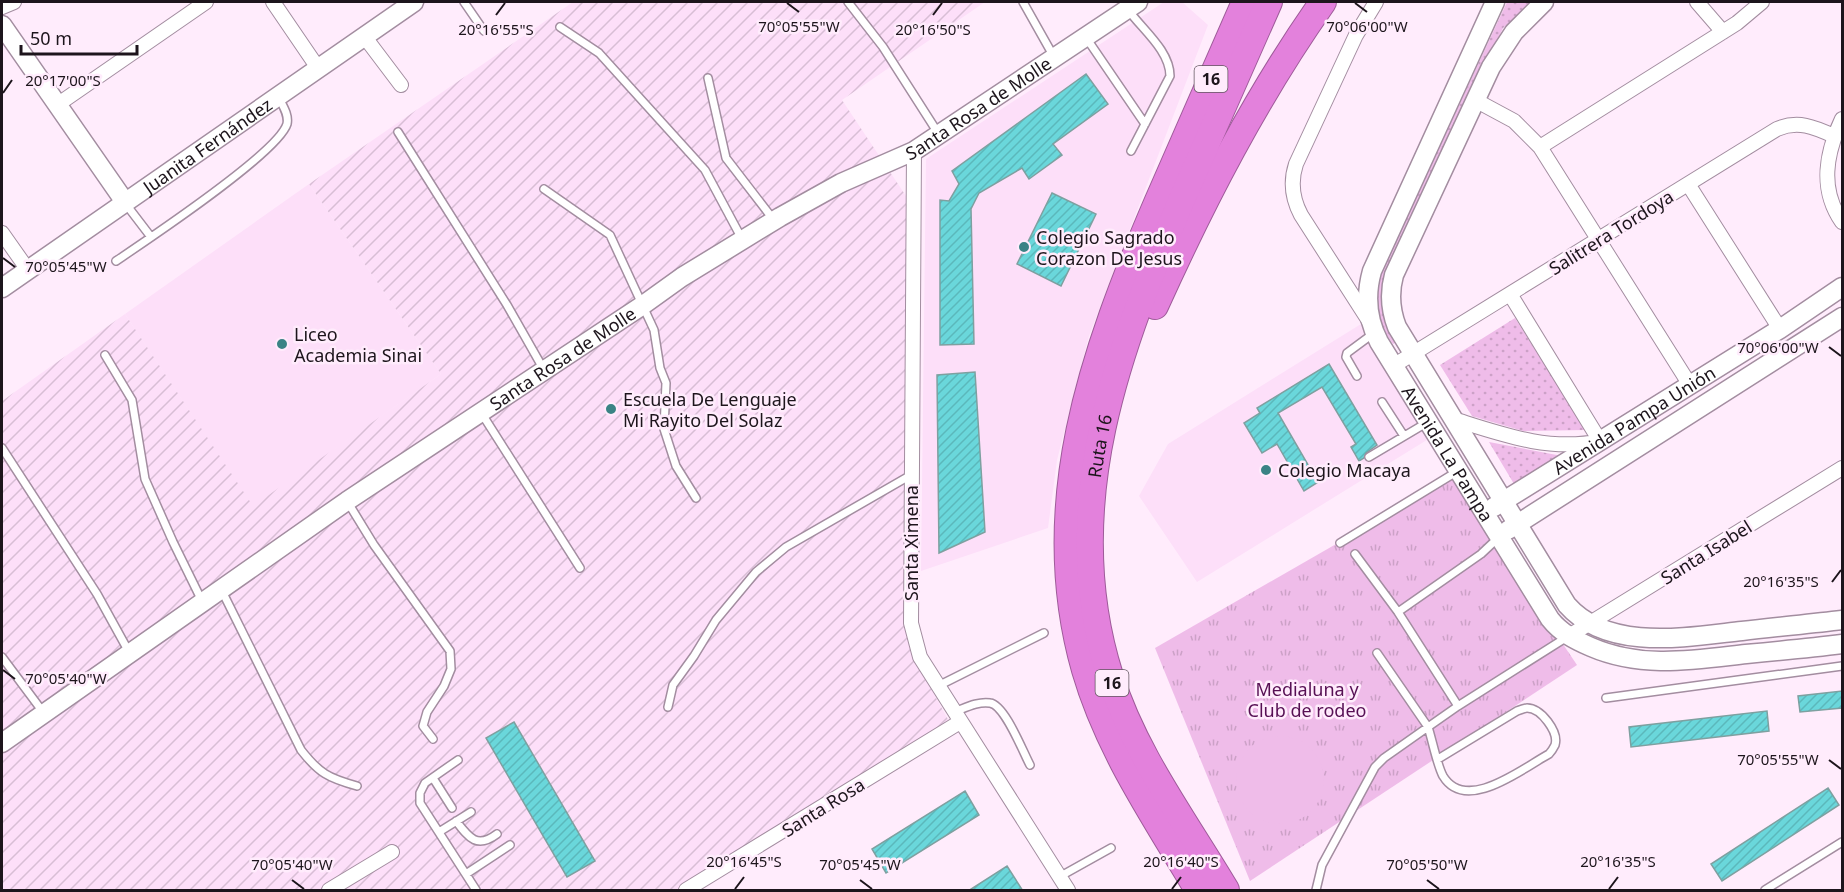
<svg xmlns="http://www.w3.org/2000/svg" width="1844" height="892" viewBox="0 0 1844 892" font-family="'Noto Sans',sans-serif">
  <defs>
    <pattern id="industrial-furrows" width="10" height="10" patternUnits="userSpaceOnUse" patternTransform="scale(1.5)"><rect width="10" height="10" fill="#fddff9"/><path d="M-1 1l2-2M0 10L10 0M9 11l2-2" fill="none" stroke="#d8bed5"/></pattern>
    <pattern id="grass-dots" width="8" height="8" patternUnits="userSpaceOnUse" patternTransform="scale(1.5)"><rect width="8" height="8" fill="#efbce9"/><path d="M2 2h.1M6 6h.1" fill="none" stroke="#cca1c7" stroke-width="1.8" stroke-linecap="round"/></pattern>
    <pattern id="park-tufts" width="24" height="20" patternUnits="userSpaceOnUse" patternTransform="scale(1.5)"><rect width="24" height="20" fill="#efbce9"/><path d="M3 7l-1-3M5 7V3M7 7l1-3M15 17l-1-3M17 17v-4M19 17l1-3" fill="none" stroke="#cca1c7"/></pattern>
    <pattern id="building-hatch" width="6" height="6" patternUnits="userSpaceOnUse" patternTransform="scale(1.5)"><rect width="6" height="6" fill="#6ad7db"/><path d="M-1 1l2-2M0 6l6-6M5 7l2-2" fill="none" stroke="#5bb8bb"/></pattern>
  </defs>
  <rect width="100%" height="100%" fill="#ffecfc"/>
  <path fill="#fddff9" d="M 1164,2 L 1182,2 L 1208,25 L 1089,336 L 1057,460 L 1048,528 L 921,571 L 926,159 Z
    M 309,184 L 441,374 L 253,507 L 125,314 Z
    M 1361,324 L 1430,438 L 1197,582 L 1139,496 L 1168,444 Z"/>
  <path fill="url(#industrial-furrows)" d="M 573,2 L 985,2 L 842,100 L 906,196 L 913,642 L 924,676 L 950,723 L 678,890 L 2,890 L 2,401 L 125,314 L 253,506 L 441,374 L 309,184 Z"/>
  <path fill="url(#grass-dots)" d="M 1507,2 L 1532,2 L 1503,28 L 1383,282 L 1386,320 L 1399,341 L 1393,344 L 1378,322 L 1375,286 Z
    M 1515,318 L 1586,430 L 1523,431 L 1472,416 L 1440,365 Z
    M 1489,442 L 1562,456 L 1514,484 Z"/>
  <path fill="url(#park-tufts)" d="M 1451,478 L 1577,665 L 1250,881 L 1155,648 Z"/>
  <path fill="#efbce9" d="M1236 780a44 44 0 1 1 88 0a44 44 0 1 1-88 0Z"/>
  <path fill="url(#building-hatch)" stroke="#7ea0a0" stroke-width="1.5" d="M 1086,74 L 1108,104 L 1053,144 L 1062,155 L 1029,179 L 1022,168 L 979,193 L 971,209 L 974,344 L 940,345 L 940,200 L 949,201 L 959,184 L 952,171 Z
    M 1052,193 L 1096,214 L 1061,286 L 1017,264 Z
    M 1329,364 L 1377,445 L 1366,453 L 1364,458 L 1359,461 L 1351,447 L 1356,444 L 1322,387 L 1278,413 L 1311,470 L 1316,467 L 1323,479 L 1304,491 L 1277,444 L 1262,453 L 1244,423 L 1260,413 L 1257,408 Z
    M 975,372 L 985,532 L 939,553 L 937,375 Z
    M 1842,691 L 1842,708 L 1800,712 L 1798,696 Z
    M 1767,711 L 1769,731 L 1631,747 L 1629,727 Z
    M 514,722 L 595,861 L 567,877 L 486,738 Z
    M 1828,788 L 1839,805 L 1722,881 L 1711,864 Z
    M 965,791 L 979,815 L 886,873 L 872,849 Z
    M 1007,866 L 1023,891 L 968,891 Z"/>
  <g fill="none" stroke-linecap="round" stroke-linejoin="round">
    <g stroke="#a38da0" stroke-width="10">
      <path id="service" d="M 464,2 L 484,31
        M 848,2 L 883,47 L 938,133
        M 1023,2 L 1054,57
        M 1129,11 C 1143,30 1170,51 1170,76 L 1131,151
        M 560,27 L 599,53 L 705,170 L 742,239
        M 1087,39 L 1145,124
        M 708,78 L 726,158 L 773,219
        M 398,132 L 507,305 L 544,370
        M 544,189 L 610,235 L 654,330 L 660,368 L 666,383 L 664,429 L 676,466 L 696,498
        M 125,203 L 151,237
        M 116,261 C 147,240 278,153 287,124 C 289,115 283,106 279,98
        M 105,355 L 132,400 L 145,479 L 173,542 L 202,601
        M 1357,376 L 1346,357 L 1347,353 L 1374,333
        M 1382,402 L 1404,436
        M 482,414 L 580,568
        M 2,448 L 97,594 L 129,652
        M 1369,457 L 1428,422
        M 347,501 L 374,545 L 450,651 L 451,669 L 444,686 L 427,712 L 423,726 L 433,739
        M 1340,543 L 1458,471
        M 1355,554 L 1398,612 L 1458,706
        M 222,591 L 301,750 C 319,773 328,778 357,786
        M 1398,612 L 1481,554 L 1498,538
        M 1377,653 L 1428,727 L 1458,706 L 1567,637
        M 2,657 L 43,712
        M 938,686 L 1044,633
        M 1606,698 L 1842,666
        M 668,707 L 673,685 L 694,656 L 716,620 L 756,572 L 786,547 L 911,475
        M 954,712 C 965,708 978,701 990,703 C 1005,705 1023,752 1030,765
        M 458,760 L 425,783 L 420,793 L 420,803 L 476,890
        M 433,778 L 452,808
        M 456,821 C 469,838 477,849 497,834
        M 439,832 L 471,812
        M 466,874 L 510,845
        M 1059,877 L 1111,848
        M 1316,890 L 1322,865 L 1375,767 L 1384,758 L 1428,727 C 1432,739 1437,765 1443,776 C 1466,814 1523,768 1549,754 C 1550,753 1554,747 1555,745 C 1559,732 1541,708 1527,708 C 1526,708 1519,710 1517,711 L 1438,759
        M 1765,890 L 1842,842"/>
    </g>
    <g stroke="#a38da0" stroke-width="16">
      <path id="minor" d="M 273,2 L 318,68
        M 1697,2 L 1723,32
        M 2,7 L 14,2
        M 364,36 L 401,85
        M 1475,100 L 1514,121 L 1540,147 L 1690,385
        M 57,105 L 206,2
        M 1842,119 C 1826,153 1819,189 1842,222
        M 1540,147 L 1737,23 L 1762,2
        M 914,151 L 911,623 L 920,657 L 1068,890
        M 1688,184 L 1780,329
        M 2,233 L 28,270
        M 1369,321 L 1301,215 C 1292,198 1290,182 1296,164 L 1356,35 L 1376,2
        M 1393,366 L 1777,129 C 1798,120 1814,127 1834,136
        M 1453,419 C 1501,434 1549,452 1600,441 L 1510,294
        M 1569,636 L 1842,468
        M 329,890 L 392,852
        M 686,890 L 960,722"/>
    </g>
    <g stroke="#a38da0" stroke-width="21">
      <g id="tertiary">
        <path id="s1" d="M 1495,2 L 1372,271 C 1365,296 1367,319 1379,342 L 1550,619 C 1561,633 1575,640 1591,647 C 1642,669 1693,660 1746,654 C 1778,651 1810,648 1842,644"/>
        <path d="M 1544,2 L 1514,32 L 1491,67 L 1394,275 C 1389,293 1390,309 1397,327 L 1567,605 C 1608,652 1687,637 1742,631 C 1775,627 1809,624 1842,620"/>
        <path d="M 2,25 L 125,202"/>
        <path id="s2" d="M 2,288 L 414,2"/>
        <path id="s3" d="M 1494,507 L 1780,329 L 1842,287"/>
        <path d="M 1508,530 L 1842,317"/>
        <path id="s4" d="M 2,743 L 347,501 L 643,305 L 682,277 L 780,217 L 841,183 L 914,151 L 1138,2"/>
      </g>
    </g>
    <g stroke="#9e5b99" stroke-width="28">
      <g id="motorway">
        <path d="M 1155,306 C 1203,200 1256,97 1323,2"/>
        <path d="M 1198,890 C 1156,819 1108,750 1085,670 C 1038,506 1093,352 1157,203 C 1186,136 1215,69 1245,2"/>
        <path id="s5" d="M 1226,890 C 1185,821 1134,753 1110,676 C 1056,506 1119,345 1186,190 C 1214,127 1241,64 1269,2"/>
      </g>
    </g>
    <use href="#service" stroke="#fff" stroke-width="7"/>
    <use href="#minor" stroke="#fff" stroke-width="14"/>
    <use href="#tertiary" stroke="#fff" stroke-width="18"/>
    <use href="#motorway" stroke="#e381dc" stroke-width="26"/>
  </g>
  <path fill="none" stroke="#1d151c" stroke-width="2" d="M 787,3 L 799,12M 1355,3 L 1367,12M 496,15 L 505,3M 933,15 L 942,3M 3,93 L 12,80M 3,258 L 15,267M 1829,347 L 1841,356M 1832,582 L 1841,570M 3,670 L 15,679M 1829,760 L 1841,769M 292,880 L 304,889M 860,880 L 872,889M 1427,880 L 1439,889M 735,889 L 744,877M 1172,889 L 1181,877M 1609,889 L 1618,877"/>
  <g fill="#3a8385" stroke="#ffecfc" stroke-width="2">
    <circle cx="1024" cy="247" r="6"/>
    <circle cx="282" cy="344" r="6"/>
    <circle cx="611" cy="409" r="6"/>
    <circle cx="1266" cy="470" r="6"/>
  </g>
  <g text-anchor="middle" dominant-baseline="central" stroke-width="5" stroke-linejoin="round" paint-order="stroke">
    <g fill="#ffecfc" stroke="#61565f" stroke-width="1.5">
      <rect x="1194.5" y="66" width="33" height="26" rx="4.5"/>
      <rect x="1095.5" y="670" width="33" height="26" rx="4.5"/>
    </g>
    <g font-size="16" font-weight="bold" fill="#1d151c">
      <text x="1211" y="79">16</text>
      <text x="1112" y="683">16</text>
    </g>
    <g font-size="18" fill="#1d151c" stroke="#ffecfc">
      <text stroke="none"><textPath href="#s4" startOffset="1166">Santa Rosa de Molle</textPath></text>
      <text stroke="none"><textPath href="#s2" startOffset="250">Juanita Fernández</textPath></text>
      <text transform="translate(1611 232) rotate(-32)">Salitrera Tordoya</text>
      <text stroke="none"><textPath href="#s4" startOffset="680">Santa Rosa de Molle</textPath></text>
      <text stroke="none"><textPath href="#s3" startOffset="165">Avenida Pampa Unión</textPath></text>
      <text stroke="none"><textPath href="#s5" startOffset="477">Ruta 16</textPath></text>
      <text stroke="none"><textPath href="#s1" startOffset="500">Avenida La Pampa</textPath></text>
      <text transform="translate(911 543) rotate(-90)">Santa Ximena</text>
      <text transform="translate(1706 552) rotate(-32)">Santa Isabel</text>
      <text transform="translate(823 807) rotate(-32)">Santa Rosa</text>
    </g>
    <g font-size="18" fill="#1d151c" stroke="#ffecfc" text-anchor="start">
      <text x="1036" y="237">Colegio Sagrado<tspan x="1036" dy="21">Corazon De Jesus</tspan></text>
      <text x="294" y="334">Liceo<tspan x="294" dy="21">Academia Sinai</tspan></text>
      <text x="623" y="399">Escuela De Lenguaje<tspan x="623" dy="21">Mi Rayito Del Solaz</tspan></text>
      <text x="1278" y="470">Colegio Macaya</text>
    </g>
    <g font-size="18" fill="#571054" stroke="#ffecfc">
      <text x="1307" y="689">Medialuna y<tspan x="1307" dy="21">Club de rodeo</tspan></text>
    </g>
  </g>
  <g font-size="15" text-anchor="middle" fill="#1d151c" stroke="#ffecfc" stroke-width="5" stroke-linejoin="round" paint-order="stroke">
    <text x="1367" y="32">70°06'00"W</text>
    <text x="799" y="32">70°05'55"W</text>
    <text x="496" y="35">20°16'55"S</text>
    <text x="933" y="35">20°16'50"S</text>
    <text x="63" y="86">20°17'00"S</text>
    <text x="66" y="272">70°05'45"W</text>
    <text x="1778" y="353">70°06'00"W</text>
    <text x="1781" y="587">20°16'35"S</text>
    <text x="66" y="684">70°05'40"W</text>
    <text x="1778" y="765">70°05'55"W</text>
    <text x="744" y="867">20°16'45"S</text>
    <text x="1181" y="867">20°16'40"S</text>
    <text x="1618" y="867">20°16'35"S</text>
    <text x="292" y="870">70°05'40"W</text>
    <text x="860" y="870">70°05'45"W</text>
    <text x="1427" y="870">70°05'50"W</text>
  </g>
  <rect width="1844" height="892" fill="none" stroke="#1d151c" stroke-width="6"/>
  <path d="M21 45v9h116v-9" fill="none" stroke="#1d151c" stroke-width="3"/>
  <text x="30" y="45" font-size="18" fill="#1d151c" stroke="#ffecfc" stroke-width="4.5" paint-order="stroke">50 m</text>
</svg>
